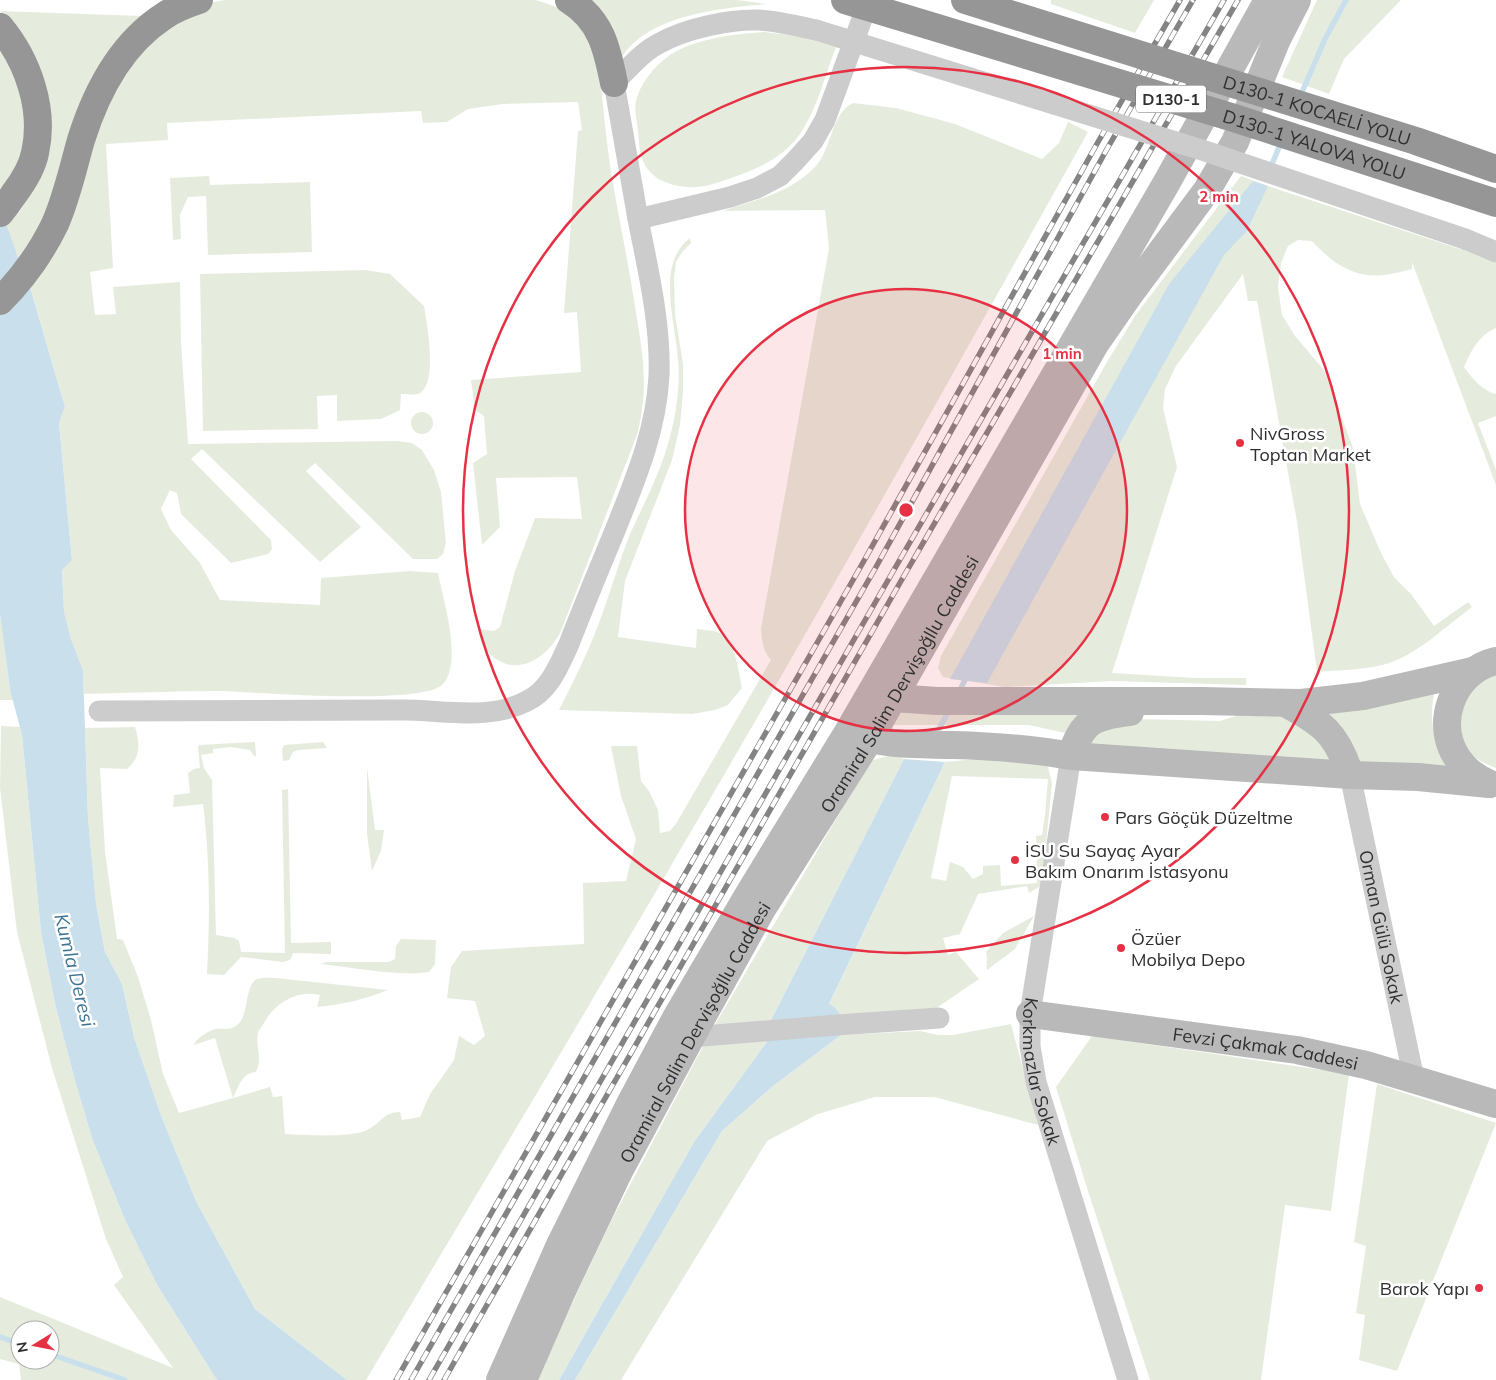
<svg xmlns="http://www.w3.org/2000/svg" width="1496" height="1380" viewBox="0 0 1496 1380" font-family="Mulish,sans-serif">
  <rect width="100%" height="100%" fill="#fff"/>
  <path fill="#e6ecdd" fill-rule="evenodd" d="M 224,0 L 535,0 C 561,7 578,16 591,41 C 600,61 601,83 603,105 C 605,125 607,145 610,165 C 617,210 627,255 634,300 C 642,350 650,385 637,435 L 561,631 C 548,657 518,678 492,656 C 483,649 479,641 479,629 L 494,631 L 500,627 L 515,571 L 535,518 L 582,519 L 577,477 L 496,478 L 500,527 L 482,545 L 473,463 L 487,454 L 484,416 L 475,410 L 471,380 L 581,372 L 577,312 L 564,313 L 578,131 L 582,130 L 578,102 L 503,104 L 468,109 L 447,122 L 423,123 L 421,111 L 167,123 L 168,140 L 106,144 L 113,268 L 90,272 L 95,315 L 116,314 L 113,287 L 180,282 L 181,343 L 188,444 L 397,441 L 412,443 L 422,450 L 434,470 L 441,492 L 446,543 L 443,554 L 437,559 L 413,559 L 315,463 L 306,471 L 361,527 L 320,562 L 202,449 L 191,459 L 271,540 L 272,549 L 268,554 L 231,563 L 181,514 L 177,493 L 170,490 L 161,509 L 171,530 L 200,563 L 220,600 L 320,605 L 321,578 L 410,571 L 438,573 C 443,599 463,662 443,684 C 423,706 256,692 221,691 C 175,691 129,693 84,694 L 83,670 L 71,639 L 64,613 L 62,569 L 72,559 L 59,423 L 65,407 L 30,286 L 54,256 L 68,229 L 105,107 L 143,45 L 206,4 Z
    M 592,0 L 738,0 L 766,4 C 721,8 646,15 621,59 L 604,15 Z
    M 1051,0 L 1154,0 L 1135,33 L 1051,4 Z
    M 1317,0 L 1401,0 L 1344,59 L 1329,94 L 1282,77 Z
    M 0,11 L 141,16 C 117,37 96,66 84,96 L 54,198 L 20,263 L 6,225 L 20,211 L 36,184 L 17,32 Z
    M 764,32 L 799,36 L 836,47 C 825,75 818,106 802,131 C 787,155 761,168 734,177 C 725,180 715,184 705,186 C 683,190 652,184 643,161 C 639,152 639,140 638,131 C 637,122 634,110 636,101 C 640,84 653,68 666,58 C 690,39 734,34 764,32 Z
    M 0,47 L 22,93 L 26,141 L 19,163 L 0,192 Z
    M 853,103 L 896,108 L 955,124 L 1042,159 L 1059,143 L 1068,122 L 1088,132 C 968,347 848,562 724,775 C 606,978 486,1179 366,1380 L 347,1380 L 255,1309 L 196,1201 L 162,1118 L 134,1037 L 122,984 L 105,952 L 96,903 L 88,818 L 85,728 L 135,727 C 140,744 141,757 127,769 L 100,768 L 105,851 L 117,939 L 123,940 L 138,977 L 151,1020 L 163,1074 L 179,1113 L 233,1098 L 215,1038 L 194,1045 C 196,1038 207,1032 215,1029 C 221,1028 228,1030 234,1027 C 251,1019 243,986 257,979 C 262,977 271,978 276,978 L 388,990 C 365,999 342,1005 317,1007 L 320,995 C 297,989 274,1004 264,1023 C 262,1026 259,1030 258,1033 C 255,1047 263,1058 256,1072 C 242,1073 239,1086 233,1098 L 270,1087 L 273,1097 L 282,1096 L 285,1134 C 304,1135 351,1138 367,1130 C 380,1124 383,1112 400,1112 L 402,1120 L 420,1117 L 430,1094 L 454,1060 L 459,1036 L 474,1045 L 485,1036 L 475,1001 L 447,998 L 451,967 L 462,951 L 584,944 L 583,883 L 626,881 L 636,839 L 621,796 L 611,746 L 637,746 L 641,781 L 649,791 L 658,810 L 660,833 L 670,831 L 677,822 L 771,660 C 763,651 762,641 761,629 L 829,248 L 825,210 L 723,211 C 755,200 790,193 815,167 C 832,149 831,113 853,103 Z
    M 209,176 L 210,185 L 310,182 L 312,252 L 208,255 L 206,196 L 188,197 L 180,215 L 181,239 L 173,240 L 170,178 Z
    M 1241,176 L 1268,186 L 1463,250 L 1496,263 L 1496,328 C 1479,335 1471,351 1464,367 C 1472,378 1482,391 1496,394 L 1496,416 L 1478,423 L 1496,470 L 1496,485 L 1412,262 L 1412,269 C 1403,271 1393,274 1384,275 C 1354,279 1331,262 1312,241 L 1298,240 L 1288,246 L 1281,263 L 1278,287 L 1282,315 L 1295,336 L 1324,370 L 1353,448 L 1360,504 L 1381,553 L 1394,577 L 1411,594 L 1434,626 L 1468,602 L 1472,607 C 1446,626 1414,658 1382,665 C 1361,670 1338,670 1317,672 L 1297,522 L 1257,301 L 1248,301 L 1243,274 L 1176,366 L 1165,389 L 1163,408 L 1177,467 L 1112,673 L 1196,678 L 1246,678 L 1246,685 L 1111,681 L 1005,687 L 943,677 L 938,668 L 941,656 L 1107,362 L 1135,316 Z
    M 690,238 L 691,243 L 683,251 L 676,262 L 674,277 L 675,314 L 683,364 L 683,393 L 680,425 L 672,460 L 625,581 L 618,637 L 696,648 L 697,629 C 704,630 711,630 717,632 C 735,637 739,672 742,688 L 728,705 L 715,710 L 692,714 L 559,710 C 576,677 592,644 604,609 C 613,584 620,559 630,534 C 639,514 649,495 657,475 C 668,449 676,418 678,391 C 679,381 679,370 678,360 C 676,324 655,264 690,238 Z
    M 365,270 L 390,274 L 424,306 C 427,325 438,381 420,393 C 415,396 407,394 401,394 L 400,410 L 381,419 L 337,421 L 337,395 L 317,396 L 318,429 L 203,431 L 200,274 Z
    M411 423a11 11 0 1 1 22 0a11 11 0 1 1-22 0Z
    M 0,614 L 10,690 L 13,700 L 0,700 Z
    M 1496,665 L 1496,768 C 1458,754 1460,738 1458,702 Z
    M 1435,689 C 1428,723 1433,738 1450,768 L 1356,764 L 1320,711 Z
    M 902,710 L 1079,715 L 1065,733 L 1029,725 L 893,725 Z
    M 1245,713 L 1275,714 L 1307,727 L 1337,763 L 1091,746 L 1090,738 L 1094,730 L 1136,719 L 1220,721 Z
    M 1,726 L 20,727 L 22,735 L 41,932 L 55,1004 L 75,1081 L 93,1141 L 125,1220 L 157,1285 L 217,1380 L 21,1380 L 19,1364 L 0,1359 L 0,1297 L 173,1368 L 114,1285 L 123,1277 L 106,1239 L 52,1068 L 17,932 L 0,788 ZM 20,1330 L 50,1330 L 50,1360 L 20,1360 Z
    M 255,742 L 256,756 L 254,756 L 250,750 L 231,747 L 213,749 L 213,753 L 201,755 L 204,768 L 212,780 L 216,935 L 234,938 L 239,941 L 241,952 L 285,953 L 282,790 L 288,789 L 291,943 L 331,942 L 331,954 L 293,953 L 290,960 L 283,962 L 241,957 L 224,975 L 207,974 C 210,918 210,859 203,804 L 173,807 L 174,795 L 190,793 L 188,773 L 194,769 L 200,768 L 198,748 L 199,745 Z
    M 323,742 L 327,748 L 298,750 L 293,752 L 289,760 L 283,761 L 282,749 L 284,745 Z
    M 892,755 L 904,759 L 771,1020 L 713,1028 L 866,768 L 873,760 Z
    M 1017,755 L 1039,760 L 1048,767 L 1052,783 L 1042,885 L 1029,893 L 1027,886 L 978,894 L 960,934 L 943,938 L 948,955 L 956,952 L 979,979 L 935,1009 L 823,1017 L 945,762 ZM 952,776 L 1048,779 L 1045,815 L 1042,835 L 1036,836 L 1037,883 L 1001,886 L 1000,865 L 983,866 L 983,874 L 973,879 L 963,867 L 950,862 L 946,881 L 931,878 Z
    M 367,767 L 375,830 L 384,830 L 381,851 L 372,871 L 367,834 Z
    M 1034,916 L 1015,949 L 987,970 C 986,963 988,959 986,952 L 1003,933 Z
    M 401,939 L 436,940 L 435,964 L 429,972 C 401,977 350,967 320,964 L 327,962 L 389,962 L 395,959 L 396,946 Z
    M 1011,1024 L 1038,1125 L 934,1097 L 875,1097 L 818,1114 L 767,1141 L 621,1380 L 575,1380 L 722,1131 L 773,1086 L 841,1035 L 920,1031 L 938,1035 L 953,1035 Z
    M 1092,1036 L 1349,1074 L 1331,1211 L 1285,1205 L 1261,1380 L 1150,1380 L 1087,1188 L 1056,1087 Z
    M 769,1039 L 694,1142 L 559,1380 L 536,1380 L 610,1223 L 703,1046 Z
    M 1377,1084 L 1496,1123 L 1397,1371 L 1359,1360 L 1365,1315 L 1356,1313 L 1366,1246 L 1354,1242 Z"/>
  <path fill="#c9e0ec" d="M 1253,181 L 1268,186 L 1247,231 L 1224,255 L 987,683 L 950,679 L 1169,284 Z
    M 0,206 L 20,263 L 26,273 L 65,407 L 59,423 L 72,560 L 62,570 L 64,612 L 71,639 L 83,670 L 88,818 L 96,903 L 105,952 L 122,984 L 134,1037 L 162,1118 L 196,1201 L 255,1309 L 347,1380 L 217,1380 L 157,1285 L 125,1220 L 93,1141 L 75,1081 L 55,1004 L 41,932 L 22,735 L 10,690 L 0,614 Z
    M 904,759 L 945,762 L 829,1004 C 843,1010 841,1023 841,1035 L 773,1086 L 722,1131 L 575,1380 L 559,1380 L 694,1142 L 769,1039 L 771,1020 Z"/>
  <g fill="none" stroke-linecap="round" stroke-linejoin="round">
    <path stroke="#c9e0ec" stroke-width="5.5" d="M 1300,97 L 1325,39 L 1346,0
      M 1270,169 L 1282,140
      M 958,694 L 967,676
      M 935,736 L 950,709
      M 0,1337 L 20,1344
      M 50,1354 L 125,1380"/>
    <g stroke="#ccc" stroke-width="21">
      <path d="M 816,30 C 798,26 778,21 759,20 C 729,19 684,29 658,44 C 641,53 628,69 614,83 L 638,219 L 730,197 L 757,188 L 780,176 L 795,161 L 813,141 L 825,120 L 869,0"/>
      <path d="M 1465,239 L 1496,252"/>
      <path d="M 99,711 C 201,711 302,711 403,710 C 443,710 490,721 527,701 C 550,690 559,665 569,644 C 584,605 600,567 616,528 C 636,478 656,431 659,376 C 661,324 648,270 638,219"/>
      <path id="s1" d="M 1071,756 L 1030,1014 L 1030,1046 L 1036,1082 L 1128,1380"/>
      <path id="s2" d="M 1350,775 L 1414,1079"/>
      <path d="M 691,1037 L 837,1025 L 939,1018"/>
    </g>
    <g stroke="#b9b9b9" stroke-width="28">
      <path d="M 877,694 L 893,698 L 937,701 L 1201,701 L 1301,703 L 1363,696 L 1473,671"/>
      <path d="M 1285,703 C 1322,723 1337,733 1350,775"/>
      <path d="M 854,734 C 885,746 920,744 953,745 C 992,746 1032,749 1071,756 L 1350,775 L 1418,777 L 1489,784"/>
      <path d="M 1071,756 C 1083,719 1094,717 1130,712"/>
      <path d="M 1490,784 C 1479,779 1469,773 1462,764 C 1431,729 1451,671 1496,661"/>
      <path id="s3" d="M 1030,1014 L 1297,1050 L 1366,1065 L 1496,1104"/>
      <path d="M 500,1380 L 560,1245 L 631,1102 L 677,1016 L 750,892 L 848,732 L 1167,182 L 1268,0"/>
      <path id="s4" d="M 523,1380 L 562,1291 L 619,1171 L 691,1037 L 762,909 L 869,740 L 1095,344 L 1129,295 L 1207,190 L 1235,142 L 1277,39 L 1297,0"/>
    </g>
    <path stroke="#969696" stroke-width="28" d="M 569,0 C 601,20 607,48 614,83
      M 0,27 C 28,61 45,109 35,153 C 32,168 23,182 14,194 C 10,200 5,207 0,213
      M 0,301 C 23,278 41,253 55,224 C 67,197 73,168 81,140 C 96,92 121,44 164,16 C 174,9 187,4 199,0"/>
    <g stroke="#848484" stroke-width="5.5">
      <path id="rail" d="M 396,1380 L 865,559 L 1098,142 L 1180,0
        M 411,1380 L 876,567 L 1107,149 L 1193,0
        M 429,1380 L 891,575 L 1224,0
        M 444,1380 L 901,581 L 1238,0"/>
    </g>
    <use href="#rail" stroke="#fff" stroke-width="4" stroke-dasharray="11" stroke-linecap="butt"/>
    <path stroke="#ccc" stroke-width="21" d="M 816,30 L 1205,151 L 1465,239"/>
    <g stroke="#969696" stroke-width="28">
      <path id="s5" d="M 845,0 L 1234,118 L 1496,203"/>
      <path id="s6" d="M 965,0 L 1416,141 L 1496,169"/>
    </g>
  </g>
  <circle cx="906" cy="510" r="221" fill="#e63144" fill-opacity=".12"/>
  <g fill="none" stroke="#e63144" stroke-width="2.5">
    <circle cx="906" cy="510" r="221"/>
    <circle cx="906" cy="510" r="443"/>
  </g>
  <g fill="#e63144" stroke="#fff" stroke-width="2">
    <circle cx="1240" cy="443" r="5"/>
    <circle cx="1105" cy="817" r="5"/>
    <circle cx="1015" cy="860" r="5"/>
    <circle cx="1121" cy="948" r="5"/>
    <circle cx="1479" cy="1288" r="5"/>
  </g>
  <g text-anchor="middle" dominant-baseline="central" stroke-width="5" stroke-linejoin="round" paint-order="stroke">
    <rect fill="#fff" stroke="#6d6d6d" stroke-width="1" x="1136" y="85.5" width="70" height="27" rx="4"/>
    <g font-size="16" font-weight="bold" fill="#2f2f2f">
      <text x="1171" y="99">D130-1</text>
    </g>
    <g font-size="18" fill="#2f2f2f" stroke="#fff">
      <text stroke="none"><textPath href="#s6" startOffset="369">D130-1 KOCAELİ YOLU</textPath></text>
      <text stroke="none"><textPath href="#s5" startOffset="491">D130-1 YALOVA YOLU</textPath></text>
      <text stroke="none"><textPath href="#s4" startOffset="792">Oramiral Salim Dervişoğllu Caddesi</textPath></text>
      <text stroke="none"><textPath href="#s2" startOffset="155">Orman Gülü Sokak</textPath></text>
      <text stroke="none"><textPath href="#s4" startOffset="388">Oramiral Salim Dervişoğllu Caddesi</textPath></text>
      <text stroke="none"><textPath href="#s3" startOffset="238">Fevzi Çakmak Caddesi</textPath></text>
      <text stroke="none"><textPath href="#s1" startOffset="320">Korkmazlar Sokak</textPath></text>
    </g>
    <g font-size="18" fill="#2f2f2f" stroke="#fff" text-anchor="start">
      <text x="1250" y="433">NivGross<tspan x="1250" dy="21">Toptan Market</tspan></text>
      <text x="1115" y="817">Pars Göçük Düzeltme</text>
      <text x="1025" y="850">İSU Su Sayaç Ayar<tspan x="1025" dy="21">Bakım Onarım İstasyonu</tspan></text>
      <text x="1131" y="938">Özüer<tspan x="1131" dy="21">Mobilya Depo</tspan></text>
      <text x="1469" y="1288" text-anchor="end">Barok Yapı</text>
    </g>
    <g font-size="19" font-style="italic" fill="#3c7392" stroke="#fff">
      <text transform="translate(75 970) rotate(76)">Kumla Deresi</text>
    </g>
  </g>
  <circle cx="906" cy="510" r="8" fill="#e63144" stroke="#fff" stroke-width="2.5"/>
  <g font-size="15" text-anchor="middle" font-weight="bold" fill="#e63144" stroke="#fff" stroke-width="5" stroke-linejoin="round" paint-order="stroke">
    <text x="1219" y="202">2 min</text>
    <text x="1062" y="359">1 min</text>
  </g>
  <g transform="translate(35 1345) rotate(260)"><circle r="24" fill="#ffffff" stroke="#acacac"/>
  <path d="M0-4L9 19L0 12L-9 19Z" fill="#e63144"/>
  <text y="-8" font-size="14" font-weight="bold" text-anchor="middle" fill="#2f2f2f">N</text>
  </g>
</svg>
